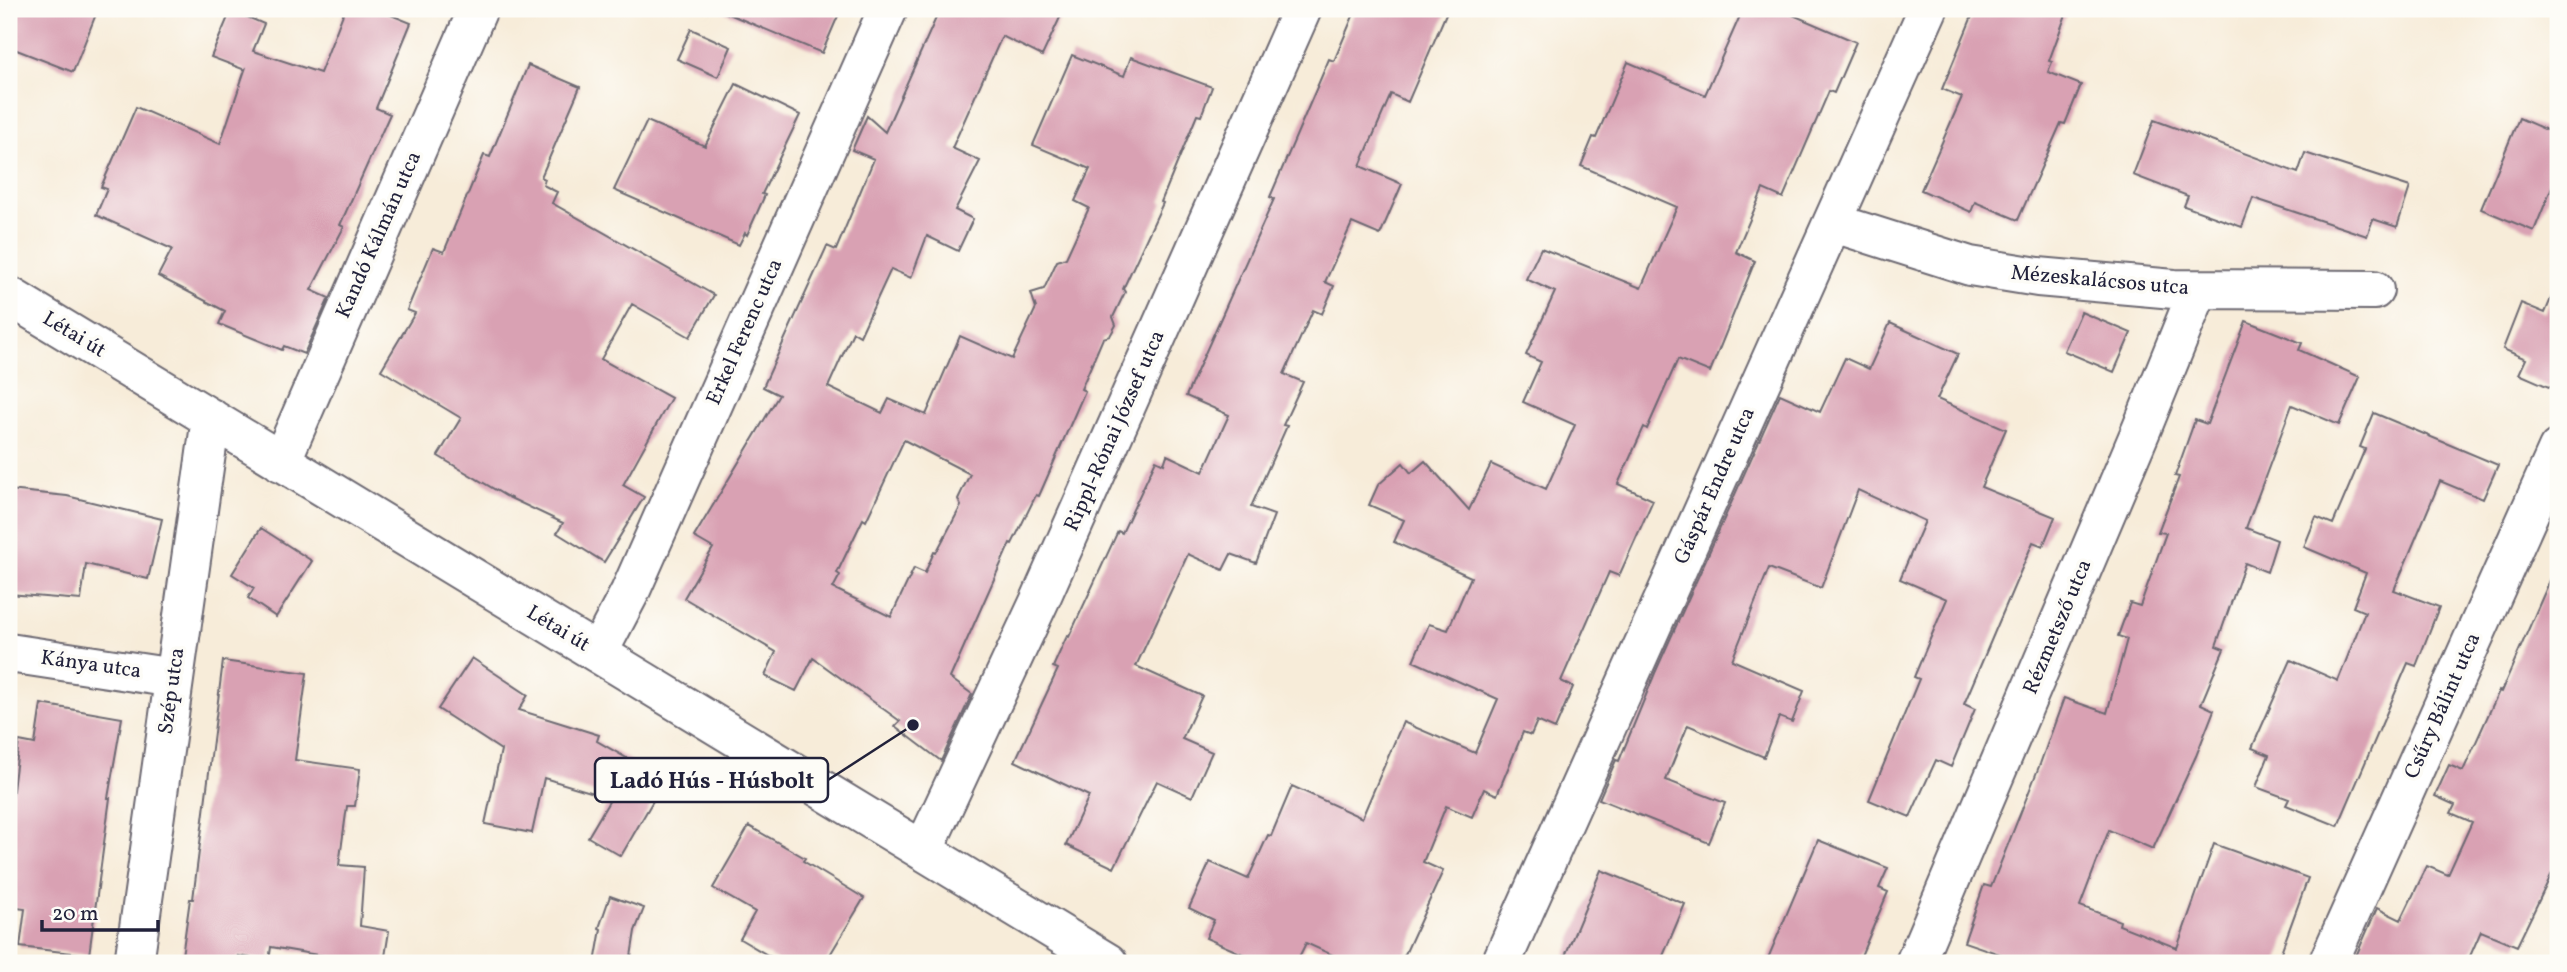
<svg xmlns="http://www.w3.org/2000/svg" width="2567" height="972" viewBox="0 0 2567 972" font-family="Vollkorn,serif">
  <rect width="100%" height="100%" fill="#fdfcf7"/>
  <filter id="ink" filterUnits="userSpaceOnUse"><feTurbulence type="fractalNoise" baseFrequency=".0143" numOctaves="2"/><feDisplacementMap in="SourceGraphic" scale="14" xChannelSelector="R" yChannelSelector="G"/><feConvolveMatrix kernelMatrix="1 2 1 2 8 2 1 2 1" color-interpolation-filters="sRGB"/></filter>
  <filter id="wash" filterUnits="userSpaceOnUse"><feTurbulence type="fractalNoise" baseFrequency=".00686" numOctaves="4" result="noise"/><feDisplacementMap in="SourceGraphic" scale="28" xChannelSelector="R" yChannelSelector="G"/><feGaussianBlur stdDeviation="1.57" result="paint"/><feColorMatrix in="noise" values="0 0 0 0 0 0 0 0 0 0 0 0 0 0 0 0 0 1.4 0 .05"/><feComposite in="paint" operator="in"/></filter>
  <g filter="url(#wash)">
    <rect width="100%" height="100%" fill="#f7ecd9"/>
    <g id="blocks">
      <path fill="#d9a1b3" fill-rule="evenodd" d="M 9,9 L 98,9 L 73,72 L 9,47 Z
        M 345,9 L 376,9 L 411,23 L 376,108 L 390,114 L 340,225 L 344,227 L 311,290 L 329,298 L 304,354 L 284,346 L 282,350 L 219,324 L 225,311 L 158,276 L 172,249 L 96,215 L 107,189 L 101,187 L 136,107 L 220,144 L 246,67 L 245,70 L 211,57 L 231,10 L 264,24 L 253,51 L 320,73 Z
        M 717,9 L 841,9 L 822,53 Z
        M 940,9 L 1064,9 L 1042,56 L 1002,36 L 952,148 L 980,161 L 955,210 L 973,219 L 958,251 L 927,236 L 911,278 L 891,269 L 860,336 L 853,332 L 828,387 L 882,413 L 889,399 L 926,415 L 960,336 L 1012,359 L 1036,308 L 1031,293 L 1044,289 L 1057,261 L 1066,258 L 1089,208 L 1075,201 L 1090,169 L 1033,145 L 1072,55 L 1124,76 L 1131,57 L 1212,87 L 1201,116 L 1197,115 L 1161,202 L 1163,203 L 1123,289 L 1125,292 L 1113,317 L 1116,325 L 1110,336 L 1103,338 L 1081,389 L 1085,391 L 1039,496 L 1036,495 L 1012,544 L 1010,543 L 950,678 L 972,694 L 941,761 L 895,726 L 900,721 L 813,658 L 796,691 L 765,676 L 776,652 L 684,598 L 713,548 L 694,537 L 779,395 L 763,387 L 827,246 L 836,250 L 874,159 L 852,150 L 867,116 L 885,132 ZM 904,440 L 970,474 L 958,499 L 961,506 L 936,553 L 934,552 L 925,573 L 914,568 L 891,617 L 833,588 L 840,575 L 837,573 L 863,519 L 866,521 Z
        M 1356,9 L 1448,9 L 1408,102 L 1391,94 L 1360,166 L 1402,184 L 1380,235 L 1352,223 L 1325,282 L 1334,286 L 1322,314 L 1313,310 L 1284,374 L 1303,382 L 1283,425 L 1287,426 L 1251,507 L 1274,515 L 1256,563 L 1231,554 L 1223,570 L 1188,554 L 1136,666 L 1202,696 L 1182,739 L 1212,752 L 1192,797 L 1157,781 L 1114,868 L 1066,845 L 1089,796 L 1015,761 L 1058,669 L 1053,667 L 1067,636 L 1069,637 L 1118,531 L 1122,533 L 1156,460 L 1164,464 L 1167,455 L 1203,472 L 1229,415 L 1186,396 L 1274,199 L 1270,197 L 1329,59 L 1334,61 Z
        M 1743,9 L 1779,9 L 1856,42 L 1834,93 L 1829,91 L 1783,198 L 1763,189 L 1736,252 L 1755,261 L 1710,372 L 1678,359 L 1647,429 L 1644,427 L 1618,484 L 1653,500 L 1619,576 L 1609,572 L 1561,681 L 1573,687 L 1555,729 L 1537,721 L 1531,735 L 1523,732 L 1497,795 L 1484,789 L 1472,817 L 1446,806 L 1423,862 L 1443,871 L 1401,963 L 1350,963 L 1306,943 L 1296,963 L 1263,963 L 1206,938 L 1214,920 L 1189,908 L 1210,862 L 1248,879 L 1268,835 L 1271,836 L 1292,786 L 1362,818 L 1403,722 L 1475,753 L 1498,699 L 1413,661 L 1429,624 L 1448,630 L 1471,577 L 1394,542 L 1404,520 L 1369,505 L 1378,485 L 1403,463 L 1411,473 L 1425,461 L 1469,510 L 1491,464 L 1546,489 L 1575,425 L 1523,402 L 1541,362 L 1526,355 L 1555,292 L 1526,279 L 1541,248 L 1641,288 L 1677,207 L 1581,166 L 1593,137 L 1596,138 L 1628,62 L 1705,95 Z
        M 1975,9 L 2068,9 L 2049,61 L 2052,62 L 2048,72 L 2081,85 L 2065,124 L 2061,123 L 2018,220 L 1975,202 L 1971,212 L 1921,190 L 1962,97 L 1942,89 Z
        M 691,29 L 731,47 L 718,77 L 677,59 Z
        M 528,65 L 580,87 L 541,177 L 545,179 L 543,185 L 557,192 L 552,203 L 714,295 L 690,337 L 632,304 L 601,359 L 671,398 L 623,485 L 644,497 L 604,562 L 557,533 L 563,523 L 506,496 L 438,456 L 461,418 L 381,370 L 415,313 L 407,310 L 433,248 L 444,252 L 484,155 L 490,157 Z
        M 736,84 L 800,115 L 762,194 L 765,195 L 747,235 L 745,233 L 739,245 L 614,190 L 647,121 L 705,146 Z
        M 2519,118 L 2558,135 L 2558,172 L 2534,231 L 2481,209 Z
        M 2154,120 L 2298,173 L 2305,153 L 2410,187 L 2397,227 L 2373,219 L 2367,236 L 2253,198 L 2242,227 L 2184,206 L 2188,196 L 2133,175 Z
        M 2558,282 L 2558,391 L 2519,374 L 2526,359 L 2503,349 L 2521,303 L 2545,313 Z
        M 2081,312 L 2131,333 L 2114,372 L 2064,351 Z
        M 2246,321 L 2302,343 L 2299,350 L 2360,377 L 2339,425 L 2292,405 L 2246,528 L 2277,540 L 2267,572 L 2245,563 L 2216,646 L 2224,649 L 2201,704 L 2214,710 L 2196,756 L 2153,849 L 2109,830 L 2080,906 L 2120,921 L 2119,925 L 2177,948 L 2214,844 L 2308,878 L 2277,963 L 2026,963 L 1964,942 L 1984,885 L 1991,887 L 2040,764 L 2064,698 L 2107,713 L 2127,639 L 2118,636 L 2130,603 L 2140,606 L 2166,533 L 2158,532 L 2179,477 L 2175,476 L 2195,420 L 2207,424 Z
        M 1890,323 L 1958,354 L 1937,399 L 2006,429 L 1981,487 L 2055,517 L 2043,546 L 2033,542 L 1964,704 L 1975,709 L 1951,767 L 1936,760 L 1910,817 L 1869,800 L 1919,679 L 1914,677 L 1947,599 L 1900,579 L 1925,521 L 1858,490 L 1821,588 L 1769,568 L 1732,660 L 1804,691 L 1792,722 L 1779,717 L 1764,757 L 1688,725 L 1666,780 L 1725,803 L 1709,843 L 1599,799 L 1616,760 L 1619,761 L 1655,673 L 1780,394 L 1820,412 L 1845,358 L 1869,369 Z
        M 2374,413 L 2498,465 L 2483,499 L 2440,481 L 2394,590 L 2439,607 L 2416,666 L 2408,663 L 2338,826 L 2286,805 L 2289,799 L 2256,787 L 2269,755 L 2252,748 L 2291,660 L 2338,681 L 2365,612 L 2353,607 L 2366,573 L 2304,547 L 2316,517 L 2333,524 L 2365,449 L 2360,447 Z
        M 9,490 L 67,496 L 162,519 L 148,579 L 86,564 L 81,600 L 9,594 Z
        M 261,528 L 312,561 L 276,617 L 248,598 L 254,588 L 232,574 Z
        M 2558,562 L 2558,861 L 2517,946 L 2481,931 L 2467,963 L 2353,963 L 2377,908 L 2401,920 L 2427,866 L 2448,875 L 2472,822 L 2451,813 L 2455,805 L 2435,796 L 2449,765 L 2463,771 L 2499,691 L 2501,692 Z
        M 472,658 L 528,695 L 519,710 L 599,735 L 597,741 L 665,780 L 621,856 L 588,837 L 611,798 L 544,778 L 532,833 L 485,824 L 501,750 L 438,709 Z
        M 223,661 L 307,673 L 295,760 L 360,769 L 355,806 L 347,806 L 339,865 L 364,867 L 360,926 L 389,931 L 384,963 L 364,963 L 271,947 L 269,961 L 238,956 L 237,963 L 181,963 L 190,899 L 193,899 Z
        M 41,704 L 122,718 L 108,798 L 110,798 L 89,955 L 20,947 L 25,909 L 9,907 L 9,823 L 19,741 L 35,744 Z
        M 749,826 L 805,858 L 803,861 L 864,898 L 825,963 L 781,963 L 740,939 L 755,912 L 713,888 Z
        M 1818,840 L 1888,868 L 1879,888 L 1888,892 L 1858,963 L 1766,963 Z
        M 1601,870 L 1685,904 L 1660,963 L 1562,963 Z
        M 610,896 L 644,908 L 635,931 L 630,963 L 595,963 L 601,929 L 599,928 Z"/>
    </g>
  </g>
  <g filter="url(#ink)">
    <use href="#blocks" fill-opacity="0" stroke="#6d6972" stroke-width="2"/>
    <g fill="none" stroke-linecap="round" stroke-linejoin="round">
      <g stroke="#6d6972" stroke-width="42">
        <path id="minor" d="M 1834,223 L 1970,266 L 2038,277 L 2174,289 L 2374,290
          M 9,296 L 1108,963
          M 281,462 L 478,9
          M 9,653 L 174,678
          M 598,653 L 630,592 L 888,9
          M 923,851 L 1040,600 L 1302,9
          M 134,963 L 211,418
          M 1501,963 L 1928,9
          M 1915,963 L 2142,428 L 2198,290
          M 2328,963 L 2558,449"/>
      </g>
      <use href="#minor" stroke="#fff" stroke-width="38"/>
    </g>
  </g>
  <g text-anchor="middle" dominant-baseline="central" stroke-width="7" stroke-linejoin="round" paint-order="stroke">
    <g font-size="21" fill="#22223b" stroke="#fdfcf7">
      <text transform="translate(379 235) rotate(-66)">Kandó Kálmán utca</text>
      <text transform="translate(2100 281) rotate(5)">Mézeskalácsos utca</text>
      <text transform="translate(745 332) rotate(-66)">Erkel Ferenc utca</text>
      <text transform="translate(74 335) rotate(31)">Létai út</text>
      <text transform="translate(1115 431) rotate(-66)">Rippl-Rónai József utca</text>
      <text transform="translate(1715 486) rotate(-66)">Gáspár Endre utca</text>
      <text transform="translate(2058 627) rotate(-67)">Rézmetsző utca</text>
      <text transform="translate(558 629) rotate(31)">Létai út</text>
      <text transform="translate(91 665) rotate(8)">Kánya utca</text>
      <text transform="translate(172 691) rotate(-82)">Szép utca</text>
      <text transform="translate(2443 706) rotate(-66)">Csűry Bálint utca</text>
    </g>
  </g>
  <path fill="none" stroke="#22223b" stroke-width="2.5" d="M913 725L828 780"/>
  <circle fill="#22223b" stroke="#fdfcf7" stroke-width="2.5" cx="913" cy="725" r="7"/>
  <rect fill="#fdfcf7" stroke="#22223b" stroke-width="2.5" x="595" y="758" width="233" height="44" rx="7"/>
  <g font-size="23" text-anchor="middle" font-weight="bold" fill="#22223b">
    <text x="712" y="788">Ladó Hús - Húsbolt</text>
  </g>
  <rect width="2567" height="972" fill="none" stroke="#fdfcf7" stroke-width="35"/>
  <path d="M42 920v10h116v-10" fill="none" stroke="#22223b" stroke-width="3.5"/>
  <text x="52" y="920" font-size="21" fill="#22223b" stroke="#fdfcf7" stroke-width="5" paint-order="stroke">20 m</text>
</svg>
